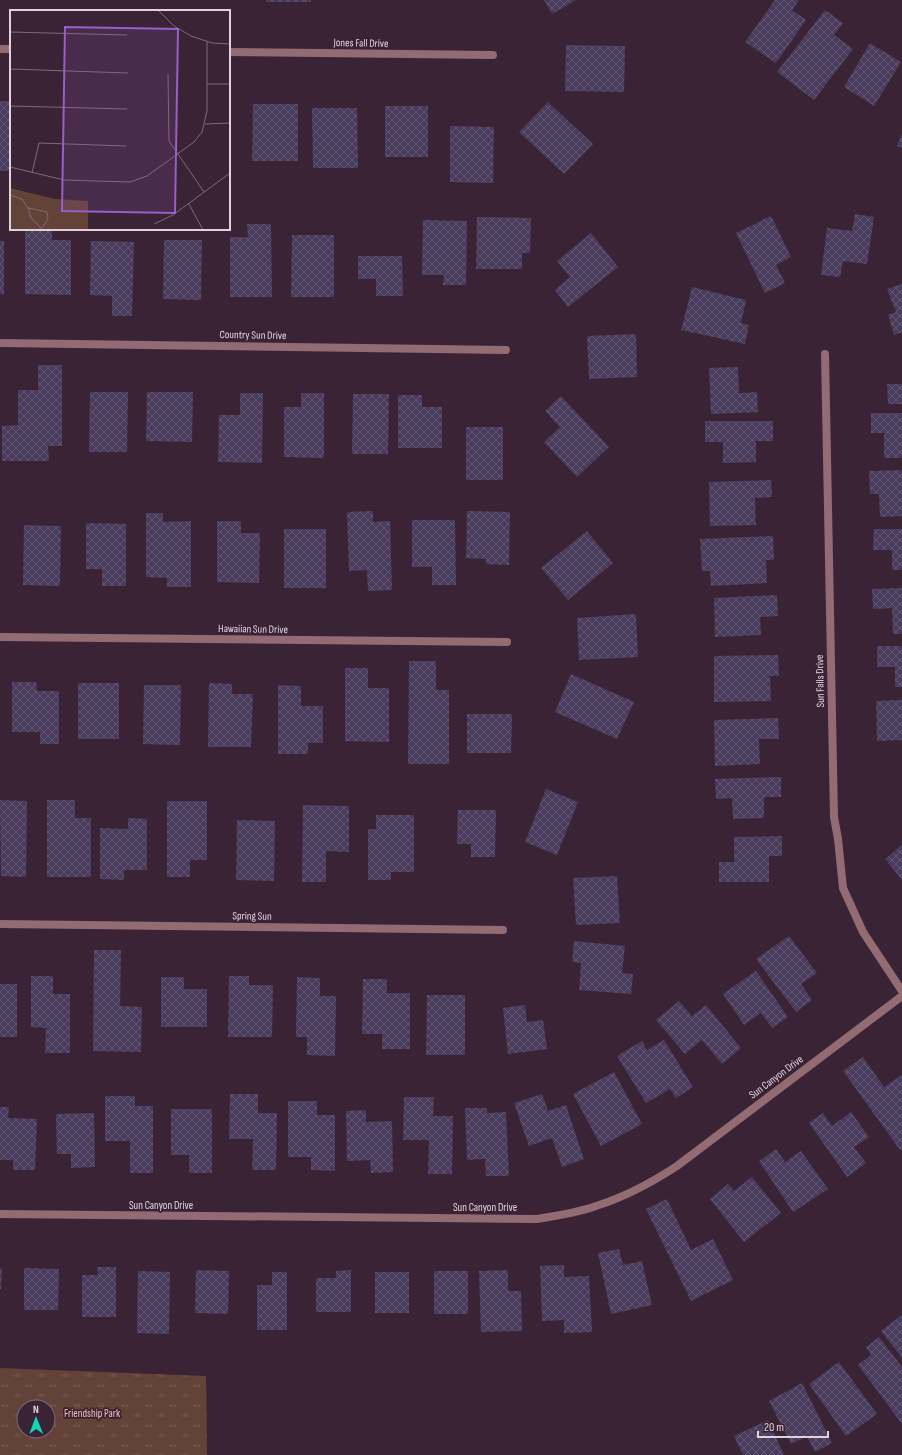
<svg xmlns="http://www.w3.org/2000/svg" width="902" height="1455" viewBox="0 0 902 1455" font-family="'Sofia Sans Condensed',sans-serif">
  <defs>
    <pattern id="grass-tufts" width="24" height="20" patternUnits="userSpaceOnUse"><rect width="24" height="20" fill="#634237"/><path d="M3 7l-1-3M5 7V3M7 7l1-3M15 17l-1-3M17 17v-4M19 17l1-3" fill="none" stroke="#795c54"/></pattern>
    <pattern id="building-cross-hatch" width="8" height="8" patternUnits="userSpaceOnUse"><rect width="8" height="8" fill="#493b5b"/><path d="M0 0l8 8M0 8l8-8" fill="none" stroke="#635672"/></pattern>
  </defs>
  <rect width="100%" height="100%" fill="#3b2336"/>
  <path fill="url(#grass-tufts)" fill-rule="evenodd" d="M 0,1368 L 206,1376 L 207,1455 L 0,1455 ZM 24,1407 L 48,1407 L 48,1431 L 24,1431 Z"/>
  <path fill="url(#building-cross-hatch)" d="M 266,0 L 311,0 L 311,2 L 266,2 Z
    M 544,0 L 576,0 L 552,14 Z
    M 775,0 L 799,0 L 792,10 L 806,20 L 776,63 L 745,42 Z
    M 825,10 L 843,23 L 834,35 L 853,49 L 814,100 L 777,72 Z
    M 870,43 L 901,62 L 874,106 L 844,87 Z
    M 566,45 L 625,46 L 624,92 L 565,91 Z
    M 0,101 L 11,101 L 11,171 L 0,171 Z
    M 548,102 L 593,144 L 564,174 L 519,132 Z
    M 253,104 L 298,104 L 298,161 L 252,161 Z
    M 385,106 L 428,106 L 428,157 L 385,157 Z
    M 312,108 L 357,108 L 358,168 L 313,168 Z
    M 450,126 L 494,127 L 493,183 L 450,182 Z
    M 902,134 L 902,148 L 897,146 Z
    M 855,214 L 874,217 L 867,264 L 843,261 L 840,277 L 821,275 L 827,228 L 852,231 Z
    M 771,216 L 791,257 L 776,265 L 785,283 L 765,293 L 736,233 Z
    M 477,217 L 531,218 L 530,253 L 522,253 L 522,269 L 476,269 Z
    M 423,220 L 467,221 L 466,285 L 443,285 L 444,275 L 422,275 Z
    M 247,224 L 271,224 L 272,297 L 230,297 L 230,237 L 248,237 Z
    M 25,230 L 52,230 L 52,240 L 71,240 L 71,295 L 25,294 Z
    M 591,233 L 618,267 L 568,307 L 555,290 L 570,277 L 557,261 Z
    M 292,235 L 334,235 L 334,297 L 291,297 Z
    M 164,240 L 202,240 L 201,300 L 163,299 Z
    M 0,241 L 4,241 L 4,294 L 0,294 Z
    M 91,241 L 134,242 L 132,316 L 112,316 L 112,296 L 90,295 Z
    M 358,256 L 402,256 L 403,296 L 376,296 L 376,279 L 358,279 Z
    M 902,284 L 902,332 L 894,335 L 888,315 L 896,312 L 887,289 Z
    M 692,287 L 746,300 L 741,323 L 749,325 L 745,344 L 681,330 Z
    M 636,334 L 637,377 L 589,379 L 587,336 Z
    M 38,365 L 62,365 L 62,446 L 48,446 L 49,461 L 2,461 L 2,426 L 18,425 L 18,390 L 38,390 Z
    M 738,367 L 739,393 L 757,392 L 758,412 L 711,414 L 709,368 Z
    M 887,384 L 902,384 L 902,404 L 888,404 Z
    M 90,392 L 128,392 L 127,452 L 89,452 Z
    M 147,392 L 193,392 L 192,442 L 146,441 Z
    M 240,393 L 263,393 L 262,463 L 218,462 L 219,415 L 240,415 Z
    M 301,393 L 324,393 L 324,458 L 284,457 L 284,407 L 301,407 Z
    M 353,394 L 389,394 L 388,454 L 352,454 Z
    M 398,395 L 422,395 L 422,407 L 442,407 L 442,448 L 398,448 Z
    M 561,396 L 609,447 L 577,477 L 544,442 L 560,427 L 545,411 Z
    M 871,413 L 902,413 L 902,458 L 884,458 L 884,433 L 871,433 Z
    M 705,421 L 773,421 L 773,441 L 756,441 L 756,462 L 723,463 L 723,442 L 705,442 Z
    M 466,427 L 503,427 L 503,480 L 466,480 Z
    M 902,470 L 902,516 L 880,517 L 879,494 L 870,494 L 869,471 Z
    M 771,480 L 772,497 L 755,498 L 756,525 L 710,526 L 709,482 Z
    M 373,511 L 373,522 L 390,521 L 392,590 L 368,591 L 367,570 L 349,571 L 347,512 Z
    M 467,511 L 510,512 L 509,565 L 486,564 L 486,559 L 466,558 Z
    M 146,513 L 163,513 L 163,522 L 191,521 L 191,587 L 167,587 L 167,578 L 146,577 Z
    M 412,520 L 455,520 L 456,585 L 432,585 L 432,567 L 412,567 Z
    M 217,521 L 241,521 L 241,533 L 260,533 L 259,583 L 217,582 Z
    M 86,523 L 126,524 L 126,586 L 102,586 L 102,569 L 86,569 Z
    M 24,525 L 61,526 L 60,586 L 23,585 Z
    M 284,529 L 326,529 L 326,588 L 284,588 Z
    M 874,529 L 902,529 L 902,570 L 892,570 L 892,550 L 873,550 Z
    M 587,531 L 613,563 L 568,600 L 541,568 Z
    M 773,536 L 774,560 L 766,560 L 767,583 L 711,586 L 710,571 L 702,571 L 700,539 Z
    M 902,588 L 902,634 L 893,634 L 892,608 L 873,609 L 872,589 Z
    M 777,595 L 778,616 L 760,617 L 761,635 L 715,637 L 714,598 Z
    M 636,614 L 638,657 L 579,660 L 577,618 Z
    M 877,646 L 902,646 L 902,687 L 895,687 L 895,667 L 877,667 Z
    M 778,655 L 779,676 L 770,676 L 771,701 L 714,702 L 714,656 Z
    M 409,661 L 436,661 L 436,690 L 449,690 L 449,764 L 408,764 Z
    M 345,668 L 368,668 L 368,688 L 389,688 L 389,742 L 345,741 Z
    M 571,674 L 634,702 L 617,739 L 555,712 Z
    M 12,682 L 36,682 L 37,691 L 59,691 L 59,744 L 40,744 L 40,732 L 12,732 Z
    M 78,683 L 119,683 L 119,739 L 78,739 Z
    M 209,683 L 232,684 L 232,694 L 253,694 L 251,747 L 208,747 Z
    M 144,685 L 181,685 L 180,745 L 143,744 Z
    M 278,685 L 301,686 L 301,706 L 323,706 L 323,743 L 308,743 L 308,754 L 278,754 Z
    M 902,700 L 902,740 L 877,741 L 876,701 Z
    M 467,714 L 512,714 L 511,753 L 467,753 Z
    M 778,718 L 779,739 L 759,739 L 760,764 L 715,766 L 714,720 Z
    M 781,777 L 781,797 L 764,797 L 764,818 L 733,819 L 732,798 L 716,799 L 715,779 Z
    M 546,789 L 578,802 L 557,855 L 525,842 Z
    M 0,800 L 27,801 L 26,877 L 1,876 Z
    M 47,800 L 75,800 L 75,818 L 91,818 L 91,877 L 47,877 Z
    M 167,801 L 207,801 L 207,860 L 190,860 L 190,877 L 167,877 Z
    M 303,805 L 349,806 L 349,852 L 326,851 L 326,882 L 302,882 Z
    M 458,810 L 496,810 L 495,857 L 471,857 L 471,844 L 457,844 Z
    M 376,815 L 414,815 L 414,872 L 391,872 L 391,880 L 368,880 L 368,829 L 376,829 Z
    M 128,818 L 147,819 L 147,870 L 124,870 L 124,880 L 100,879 L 100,828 L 128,829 Z
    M 237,820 L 275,821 L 274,881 L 236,880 Z
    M 782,836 L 782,856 L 769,856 L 769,882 L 719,882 L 719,862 L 734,862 L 734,837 Z
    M 902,845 L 902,880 L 885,859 Z
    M 617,876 L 620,923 L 576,925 L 573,878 Z
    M 789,936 L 817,973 L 801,984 L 812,1000 L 796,1012 L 756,959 Z
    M 574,941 L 625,946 L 622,973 L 633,974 L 631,994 L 579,990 L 581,963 L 572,962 Z
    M 94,950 L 121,950 L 120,1006 L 142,1007 L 141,1052 L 93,1051 Z
    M 756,971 L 788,1017 L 772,1028 L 761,1013 L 744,1025 L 723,994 Z
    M 31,976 L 53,976 L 53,994 L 70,994 L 70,1053 L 45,1053 L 46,1028 L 31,1027 Z
    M 229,976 L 249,976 L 249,985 L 273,985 L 272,1037 L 228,1037 Z
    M 161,977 L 184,977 L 184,989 L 207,989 L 207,1027 L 161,1027 Z
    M 297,977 L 320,978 L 320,996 L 336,996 L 335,1056 L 307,1055 L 307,1037 L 296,1037 Z
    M 363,979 L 387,979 L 387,993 L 410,993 L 410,1049 L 382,1049 L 382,1034 L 362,1034 Z
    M 0,984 L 17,984 L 17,1037 L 0,1037 Z
    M 427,995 L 465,995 L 465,1055 L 426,1055 Z
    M 679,1001 L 692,1016 L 706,1005 L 741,1048 L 722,1064 L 702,1040 L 685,1054 L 656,1020 Z
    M 525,1005 L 527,1022 L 543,1020 L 547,1049 L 508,1054 L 503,1008 Z
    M 664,1040 L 693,1087 L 676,1098 L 670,1089 L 646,1103 L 617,1056 L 642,1041 L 647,1050 Z
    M 863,1057 L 884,1087 L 902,1075 L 902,1149 L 900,1150 L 843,1071 Z
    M 614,1072 L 642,1124 L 601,1146 L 573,1094 Z
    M 230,1094 L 258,1094 L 258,1113 L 277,1113 L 276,1170 L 252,1170 L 253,1139 L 229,1139 Z
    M 542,1094 L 548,1111 L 566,1105 L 584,1159 L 562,1167 L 552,1138 L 529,1146 L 514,1103 Z
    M 105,1096 L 135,1096 L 135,1106 L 153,1106 L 153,1173 L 130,1173 L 130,1141 L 105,1141 Z
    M 404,1097 L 434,1097 L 433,1116 L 453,1116 L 452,1174 L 428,1174 L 429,1140 L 403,1140 Z
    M 288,1101 L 317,1101 L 317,1115 L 335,1115 L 335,1171 L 311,1170 L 311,1157 L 288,1157 Z
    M 0,1107 L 9,1107 L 8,1118 L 37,1119 L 35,1170 L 13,1170 L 13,1160 L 0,1160 Z
    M 465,1108 L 487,1108 L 487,1113 L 506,1112 L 509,1176 L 486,1176 L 485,1159 L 467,1160 Z
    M 171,1109 L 212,1109 L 212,1173 L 189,1173 L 189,1155 L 171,1155 Z
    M 366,1110 L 366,1122 L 392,1121 L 393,1172 L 371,1173 L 370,1160 L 347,1161 L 346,1111 Z
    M 851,1112 L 869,1137 L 854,1147 L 866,1163 L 847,1177 L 809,1123 L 823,1113 L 832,1126 Z
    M 94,1113 L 95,1167 L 71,1168 L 71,1154 L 57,1154 L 56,1114 Z
    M 776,1149 L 785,1162 L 801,1151 L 828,1189 L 793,1212 L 759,1161 Z
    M 752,1177 L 781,1213 L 744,1242 L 710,1199 L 728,1184 L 734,1191 Z
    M 667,1199 L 691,1250 L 713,1239 L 733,1280 L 691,1301 L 646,1209 Z
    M 619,1249 L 623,1265 L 642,1261 L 652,1305 L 611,1314 L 598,1253 Z
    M 564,1265 L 564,1277 L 589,1276 L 592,1332 L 564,1333 L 564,1320 L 542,1321 L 540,1266 Z
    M 97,1267 L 116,1267 L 116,1317 L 82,1317 L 82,1275 L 98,1275 Z
    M 0,1268 L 2,1268 L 1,1289 L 0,1289 Z
    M 24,1268 L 59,1269 L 58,1310 L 24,1310 Z
    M 196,1270 L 229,1271 L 228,1314 L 195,1313 Z
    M 351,1270 L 351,1312 L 316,1312 L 316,1278 L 336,1278 L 336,1271 Z
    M 508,1270 L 508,1291 L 521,1291 L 522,1331 L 481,1332 L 479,1271 Z
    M 138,1271 L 170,1272 L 169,1334 L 137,1333 Z
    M 434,1271 L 468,1271 L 468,1314 L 434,1314 Z
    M 272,1272 L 287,1272 L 287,1330 L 257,1330 L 257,1285 L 272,1285 Z
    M 375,1272 L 409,1272 L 409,1313 L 375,1313 Z
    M 902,1315 L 902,1358 L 881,1331 Z
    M 879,1337 L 902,1367 L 902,1424 L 858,1365 L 871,1355 L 866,1347 Z
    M 839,1362 L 877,1414 L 846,1436 L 809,1384 Z
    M 802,1383 L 832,1443 L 815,1452 L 807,1436 L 791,1444 L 769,1401 Z
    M 768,1420 L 784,1455 L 743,1455 L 734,1436 Z"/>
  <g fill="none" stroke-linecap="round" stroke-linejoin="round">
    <path stroke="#936b73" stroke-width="8" d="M 0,49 L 11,49
      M 229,52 L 493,55
      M 0,343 L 506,350
      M 825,354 L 834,817 L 838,839 L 843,888 L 863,932 L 902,991
      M 0,637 L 507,642
      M 0,924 L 503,930
      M 0,1214 L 536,1219 C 556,1216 577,1213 596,1206 C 625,1197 651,1183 677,1166 L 902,996"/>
  </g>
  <g text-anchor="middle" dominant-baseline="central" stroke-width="3.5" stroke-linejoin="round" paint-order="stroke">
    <g font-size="11" fill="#e1d1dd" stroke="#3b2336">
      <text transform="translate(361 43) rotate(1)">Jones Fall Drive</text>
      <text transform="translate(253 335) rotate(1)">Country Sun Drive</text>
      <text transform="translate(253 629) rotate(1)">Hawaiian Sun Drive</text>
      <text transform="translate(820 681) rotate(-91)">Sun Falls Drive</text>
      <text transform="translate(252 916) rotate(1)">Spring Sun</text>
      <text transform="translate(776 1077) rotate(-37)">Sun Canyon Drive</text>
      <text x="161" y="1205">Sun Canyon Drive</text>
      <text x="485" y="1207">Sun Canyon Drive</text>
    </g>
    <g font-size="11" fill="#f9c2b0" stroke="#3b2336">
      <text x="92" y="1413">Friendship Park</text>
    </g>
  </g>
  <g transform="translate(10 10)">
    <rect width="220" height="220" fill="#3b2336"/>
    <path d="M 0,178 L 45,189 L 78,191 L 78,220 L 0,220 Z" fill="#634237"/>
    <path fill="none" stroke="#7d6979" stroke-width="1" d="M 148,0 L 164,16 L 181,26 L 202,33 L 220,34M 0,22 L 117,25M 0,59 L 118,63M 158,64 L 159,131 L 194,182M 197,74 L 220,74M 0,96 L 117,99M 195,114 L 220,113M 0,157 L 54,170 L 120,172 L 137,166 L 184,132 L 192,122 L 197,101 L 197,32M 22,163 L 29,133 L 116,136M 0,185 L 12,189 L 18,198M 179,194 L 193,220M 144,214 L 163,205 L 220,163M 32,218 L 38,209 L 37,202 L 18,198 L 21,208 L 33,220"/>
    <path fill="#9a5ec8" fill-opacity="0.15" stroke="#9a5ec8" stroke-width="2" d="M 55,17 L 168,19 L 165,203 L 52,201 Z"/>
    <rect width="220" height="220" fill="none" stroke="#e1d1dd" stroke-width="2"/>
  </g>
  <g transform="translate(36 1419) rotate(359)"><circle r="19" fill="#3b2336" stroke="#7d6979"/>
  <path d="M0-3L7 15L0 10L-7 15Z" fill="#12d5b4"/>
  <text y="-6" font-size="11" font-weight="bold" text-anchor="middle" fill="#e1d1dd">N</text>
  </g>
  <path d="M758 1431v6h70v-6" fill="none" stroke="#e1d1dd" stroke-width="2"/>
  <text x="764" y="1431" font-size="12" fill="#e1d1dd" stroke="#3b2336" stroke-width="3" paint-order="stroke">20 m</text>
</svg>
